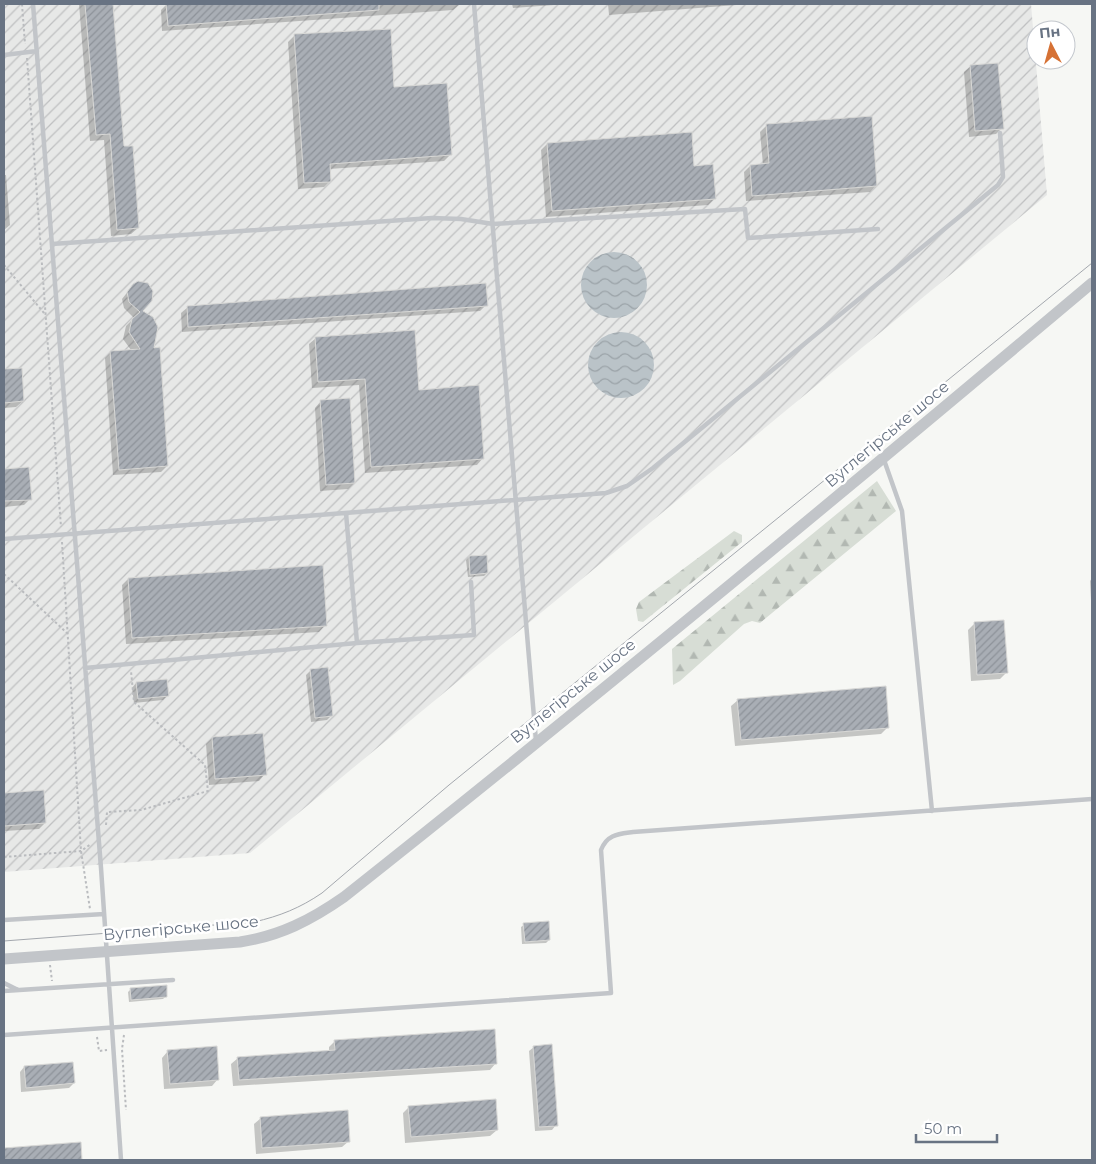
<svg xmlns="http://www.w3.org/2000/svg" width="1096" height="1164" viewBox="0 0 1096 1164" font-family="Montserrat,sans-serif">
  <defs>
    <pattern id="industrial-furrows" width="10" height="10" patternUnits="userSpaceOnUse" patternTransform="scale(1.25)"><rect width="10" height="10" fill="#e7e8e7"/><path d="M-1 1l2-2M0 10L10 0M9 11l2-2" fill="none" stroke="#bfc0c1"/></pattern>
    <pattern id="forest-firs" width="22" height="20" patternUnits="userSpaceOnUse" patternTransform="scale(1.25)"><rect width="22" height="20" fill="#d7ddd5"/><path d="M5 1l3.5 6h-7zM16 11l3.5 6h-7z" fill="#b2b8b2"/></pattern>
    <pattern id="water-waves" width="16" height="10" patternUnits="userSpaceOnUse" patternTransform="scale(1.25)"><rect width="16" height="10" fill="#bac3c8"/><path d="M0 5q4-4 8 0t8 0" fill="none" stroke="#9ba3a8"/></pattern>
    <pattern id="building-hatch" width="6" height="6" patternUnits="userSpaceOnUse" patternTransform="scale(1.25)"><rect width="6" height="6" fill="#a9aeb5"/><path d="M-1 1l2-2M0 6l6-6M5 7l2-2" fill="none" stroke="#8d9299"/></pattern>
  </defs>
  <rect width="100%" height="100%" fill="#f6f7f4"/>
  <path fill="url(#industrial-furrows)" d="M 4,4 L 1031,4 L 1047,195 L 250,853 L 4,872 Z"/>
  <path fill="url(#forest-firs)" d="M 877,481 L 896,511 L 760,623 L 752,621 L 744,624 L 680,681 L 673,685 L 672,649 Z
    M 734,531 L 742,535 L 742,542 L 643,622 L 638,621 L 636,609 L 639,602 Z"/>
  <path fill="url(#water-waves)" d="M581 285a33 33 0 1 1 66 0a33 33 0 1 1-66 0Z
    M588 365a33 33 0 1 1 66 0a33 33 0 1 1-66 0Z"/>
  <path fill="#0003" d="M 79,4 L 112,4 L 123,148 L 138,228 L 131,234 L 111,236 L 104,140 L 90,141 Z
    M 167,4 L 460,4 L 453,10 L 162,31 L 161,10 Z
    M 512,4 L 568,4 L 513,8 Z
    M 608,4 L 749,4 L 609,15 Z
    M 295,35 L 393,88 L 450,155 L 444,161 L 329,169 L 330,181 L 324,187 L 298,189 L 288,42 Z
    M 971,66 L 1002,128 L 996,134 L 969,137 L 964,72 Z
    M 767,125 L 876,185 L 870,192 L 746,201 L 744,172 L 750,166 L 763,165 L 760,132 Z
    M 547,144 L 693,167 L 714,199 L 708,205 L 546,217 L 541,150 Z
    M 4,175 L 6,175 L 10,225 L 4,230 Z
    M 133,285 L 152,349 L 167,466 L 161,472 L 113,475 L 105,358 L 111,352 L 131,350 L 123,339 L 126,326 L 134,318 L 124,308 L 122,299 Z
    M 486,305 L 480,311 L 182,332 L 181,313 L 188,307 Z
    M 316,338 L 418,391 L 483,458 L 477,465 L 365,473 L 359,385 L 312,388 L 309,344 Z
    M 20,370 L 23,401 L 16,407 L 4,408 L 4,371 Z
    M 321,401 L 354,483 L 348,489 L 320,491 L 315,408 Z
    M 28,468 L 30,499 L 24,505 L 4,507 L 4,470 Z
    M 469,557 L 487,573 L 484,576 L 468,577 L 466,560 Z
    M 1092,578 L 1092,620 L 1090,581 Z
    M 128,579 L 325,625 L 319,632 L 126,644 L 122,585 Z
    M 975,623 L 1006,673 L 1000,679 L 971,681 L 968,630 Z
    M 311,670 L 331,716 L 327,720 L 311,722 L 306,675 Z
    M 136,683 L 168,695 L 163,700 L 134,703 L 132,688 Z
    M 738,700 L 888,727 L 881,734 L 735,746 L 731,706 Z
    M 212,738 L 265,774 L 259,781 L 209,785 L 206,744 Z
    M 43,791 L 45,823 L 39,829 L 4,831 L 4,794 Z
    M 524,925 L 549,940 L 546,943 L 522,944 L 521,927 Z
    M 131,989 L 166,996 L 163,999 L 129,1002 L 128,992 Z
    M 335,1041 L 496,1063 L 490,1070 L 233,1086 L 231,1064 L 238,1058 L 329,1052 L 329,1047 Z
    M 534,1047 L 556,1125 L 552,1130 L 535,1131 L 529,1051 Z
    M 168,1051 L 218,1079 L 212,1086 L 164,1089 L 162,1058 Z
    M 24,1067 L 74,1083 L 69,1088 L 21,1092 L 20,1072 Z
    M 409,1107 L 497,1130 L 490,1136 L 405,1143 L 403,1113 Z
    M 261,1118 L 349,1141 L 342,1147 L 256,1154 L 254,1124 Z
    M 80,1144 L 81,1160 L 4,1160 L 4,1149 Z"/>
  <path fill="url(#building-hatch)" stroke="#d8d8d6" d="M 85,4 L 113,4 L 124,146 L 133,146 L 139,228 L 117,230 L 110,134 L 96,135 Z
    M 166,4 L 379,4 L 379,10 L 168,26 Z
    M 391,29 L 394,87 L 447,83 L 452,155 L 330,164 L 331,182 L 304,183 L 294,34 Z
    M 998,63 L 1004,129 L 975,131 L 970,65 Z
    M 872,116 L 877,186 L 752,196 L 750,165 L 769,163 L 766,124 Z
    M 692,132 L 694,166 L 713,164 L 716,199 L 552,211 L 547,143 Z
    M 138,281 L 148,283 L 153,291 L 152,301 L 143,311 L 153,317 L 158,327 L 154,348 L 160,347 L 168,466 L 119,470 L 110,351 L 140,349 L 129,332 L 132,319 L 140,312 L 129,302 L 127,292 L 133,284 Z
    M 486,283 L 488,306 L 188,327 L 187,306 Z
    M 415,330 L 419,390 L 479,385 L 484,459 L 371,467 L 365,379 L 318,382 L 315,337 Z
    M 22,368 L 24,401 L 4,403 L 4,369 Z
    M 350,398 L 355,483 L 326,485 L 320,400 Z
    M 29,467 L 32,500 L 4,501 L 4,469 Z
    M 487,555 L 488,573 L 470,575 L 469,556 Z
    M 323,565 L 327,626 L 132,638 L 128,578 Z
    M 1004,620 L 1008,673 L 977,675 L 974,622 Z
    M 328,667 L 333,716 L 315,718 L 310,669 Z
    M 167,679 L 169,696 L 138,699 L 136,682 Z
    M 886,686 L 889,728 L 741,740 L 737,699 Z
    M 263,733 L 267,775 L 215,779 L 212,737 Z
    M 44,790 L 46,823 L 4,826 L 4,793 Z
    M 549,921 L 550,940 L 525,942 L 523,923 Z
    M 167,985 L 167,997 L 131,1000 L 130,988 Z
    M 495,1029 L 497,1064 L 239,1080 L 237,1057 L 335,1050 L 334,1040 Z
    M 552,1044 L 558,1126 L 539,1127 L 533,1046 Z
    M 217,1046 L 219,1080 L 170,1084 L 167,1050 Z
    M 73,1062 L 75,1083 L 26,1088 L 24,1066 Z
    M 496,1099 L 498,1130 L 411,1137 L 408,1106 Z
    M 348,1110 L 350,1142 L 262,1148 L 260,1117 Z
    M 81,1142 L 82,1160 L 4,1160 L 4,1148 Z"/>
  <g fill="none" stroke-linecap="round" stroke-linejoin="round">
    <path stroke="#babcbf" stroke-width="2" stroke-dasharray="2.5 2.5" stroke-linecap="butt" d="M 22,4 L 25,44
      M 27,58 L 61,527
      M 4,265 L 44,313
      M 62,542 L 81,851 L 90,909
      M 4,574 L 68,634
      M 106,825 L 107,812 L 141,810 L 208,791 L 205,765 L 134,702 L 131,671
      M 4,857 L 81,851 L 91,844
      M 50,965 L 52,981
      M 124,1035 L 122,1049 L 126,1110
      M 97,1037 L 99,1051 L 107,1050"/>
    <path stroke="#c2c5c9" stroke-width="4.5" d="M 33,4 L 101,868 L 121,1160
      M 474,4 L 536,741
      M 4,55 L 37,51
      M 52,244 L 432,218 L 461,219 L 493,224 L 745,209 L 748,238 L 878,229
      M 884,460 L 902,511 L 932,811
      M 346,513 L 357,643
      M 4,539 L 606,493 L 627,486 L 653,468 L 998,185 L 1003,177 L 1000,133
      M 85,668 L 357,643 L 474,635 L 471,582
      M 4,920 L 104,914
      M 4,983 L 18,990
      M 4,991 L 173,980
      M 4,1035 L 611,993 L 601,850 C 607,834 619,834 633,832 L 1092,799"/>
    <path stroke="#c2c5c9" stroke-width="11" d="M 4,959 L 240,942 C 280,936 311,920 344,897 C 597,697 845,491 1092,283"/>
    <path stroke="#a4a8ae" stroke-width="1" d="M 4,941 L 254,922 C 280,916 300,908 322,893 L 449,785 L 1092,263"/>
  </g>
  <g text-anchor="middle" dominant-baseline="central" stroke-width="5" stroke-linejoin="round" paint-order="stroke">
    <g font-size="16" fill="#687383" stroke="#fff">
      <text transform="translate(887 434) rotate(-40)">Вуглегірське шосе</text>
      <text transform="translate(573 691) rotate(-39)">Вуглегірське шосе</text>
      <text transform="translate(181 928) rotate(-5)">Вуглегірське шосе</text>
    </g>
  </g>
  <rect width="1096" height="1164" fill="none" stroke="#687383" stroke-width="10"/>
  <g transform="translate(1051 45) rotate(354)"><circle r="24" fill="#ffffff" stroke="#c3c7cd"/>
  <path d="M0-4L9 19L0 12L-9 19Z" fill="#d67134"/>
  <text y="-8" font-size="14" font-weight="bold" text-anchor="middle" fill="#687383">Пн</text>
  </g>
  <path d="M916 1134v8h81v-8" fill="none" stroke="#687383" stroke-width="2.5"/>
  <text x="924" y="1134" font-size="15" fill="#687383" stroke="#ffffff" stroke-width="4" paint-order="stroke">50 m</text>
</svg>
